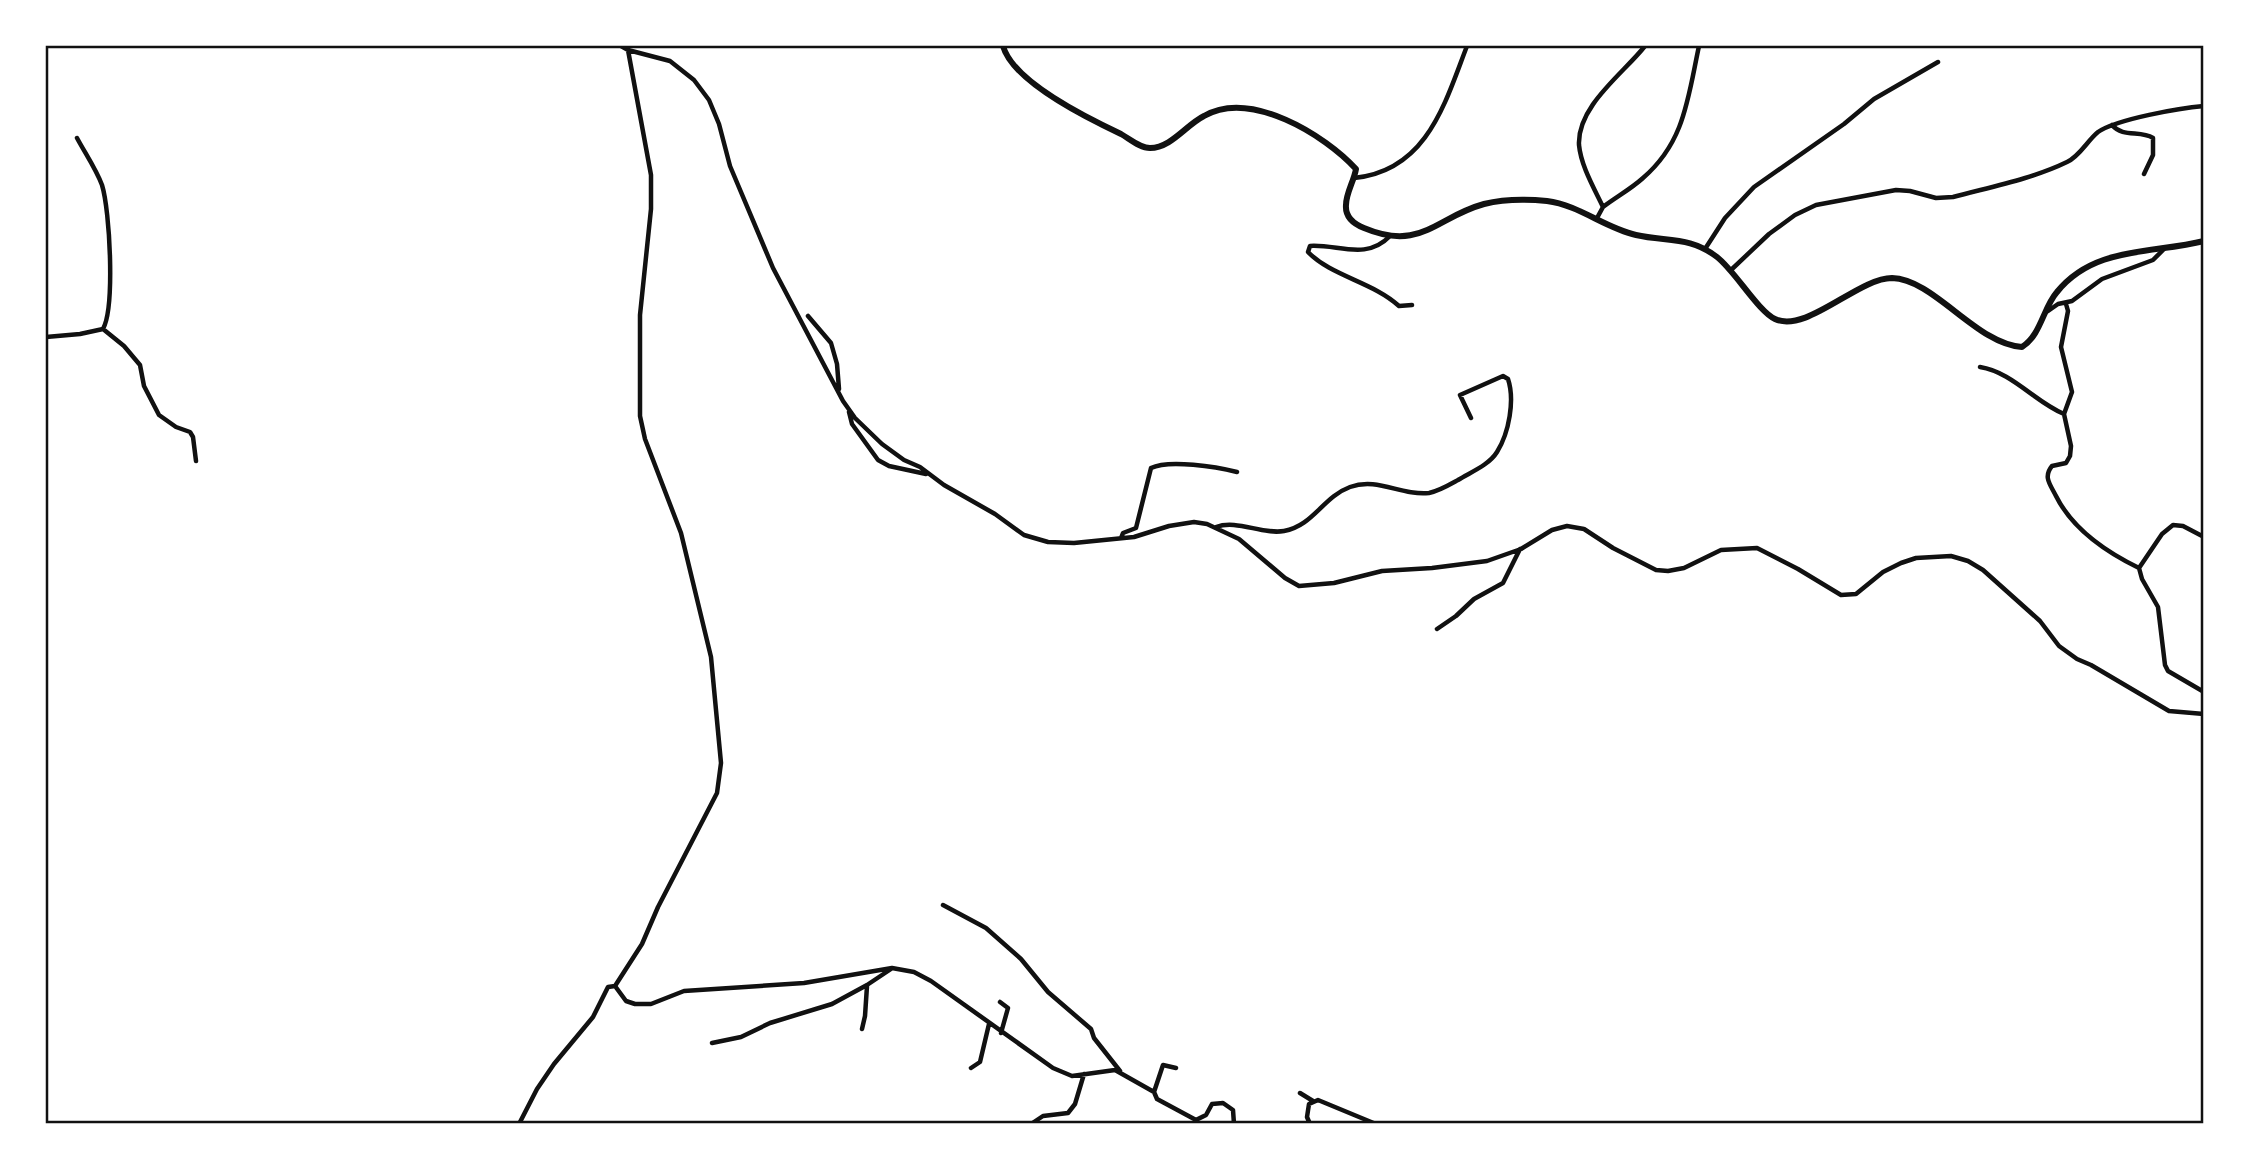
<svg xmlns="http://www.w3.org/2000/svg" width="2249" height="1169" viewBox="0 0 2249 1169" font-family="Montserrat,sans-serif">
  <rect width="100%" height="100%" fill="#fff"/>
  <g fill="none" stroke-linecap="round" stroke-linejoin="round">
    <path stroke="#111" stroke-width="4.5" d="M 621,46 L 628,50 L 670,61 L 694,80 L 709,100 L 719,124 L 730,166 L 773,268 L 843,401 L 855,418 L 882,444 L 904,460 L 920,467 L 944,485 L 995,514 L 1024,535 L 1048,542 L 1074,543 L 1134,537 L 1169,526 L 1194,522 L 1207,524 L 1239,539 L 1285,578 L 1299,586 L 1334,583 L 1382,571 L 1432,568 L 1487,561 L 1521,549 L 1552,530 L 1567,526 L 1584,529 L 1613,548 L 1656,570 L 1668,571 L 1684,568 L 1721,550 L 1757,548 L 1798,569 L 1841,595 L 1856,594 L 1883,572 L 1901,563 L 1916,558 L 1951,556 L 1968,561 L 1983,570 L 2040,621 L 2059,646 L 2077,659 L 2091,665 L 2169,711 L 2204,714
      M 2112,125 C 2123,138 2140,130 2153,138 L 2153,155 L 2144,174
      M 77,138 C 85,153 96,169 102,185 C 110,211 115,307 103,329
      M 1354,178 C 1427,171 1445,103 1467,46
      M 1603,207 C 1616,197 1631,189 1643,178 C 1685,142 1688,97 1699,46
      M 1597,218 L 1603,207 C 1594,188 1581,166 1579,145 C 1577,106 1624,73 1645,46
      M 1390,236 C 1366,261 1338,244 1310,246 L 1308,252 C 1331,276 1373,282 1399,306 L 1412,305
      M 1705,249 L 1725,218 L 1754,187 L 1844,124 L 1874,99 L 1938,62
      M 1731,270 L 1769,234 L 1795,215 L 1816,205 L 1896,190 L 1910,191 L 1936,198 L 1953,197 C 1990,187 2032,179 2067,162 C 2080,156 2087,141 2098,132 C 2117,119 2180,108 2204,106
      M 2066,304 L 2068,311 L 2061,347 L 2072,392 L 2064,414 L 2071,446 L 2070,456 L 2066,463 L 2052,466 C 2043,477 2050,484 2056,496 C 2072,528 2106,552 2139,568 L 2142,579 L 2158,607 L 2165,665 L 2168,671 L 2204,692
      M 2048,311 L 2058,304 L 2072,301 L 2102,279 L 2153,260 L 2164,249
      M 808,316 L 831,343 L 837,364 L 839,389
      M 46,337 L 80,334 L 103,329 L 124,346 L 140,365 L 144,386 L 159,415 L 176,427 L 190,432 L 193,437 L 196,461
      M 1980,367 C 2012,372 2035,402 2064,414
      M 849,412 L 852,424 L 878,460 L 889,466 L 926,474
      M 1216,527 C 1237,519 1262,535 1284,531 C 1313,526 1323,497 1350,487 C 1378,477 1401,496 1429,493 C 1439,491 1449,485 1458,480 C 1471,472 1489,465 1497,452 C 1509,433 1515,400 1508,379 L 1503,376 L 1460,395 L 1471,418
      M 1121,538 L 1123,533 L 1136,528 L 1151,468 C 1169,459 1217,467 1237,472
      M 2139,568 L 2162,534 L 2173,525 L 2183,526 L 2204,537
      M 1437,629 L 1456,616 L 1474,599 L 1503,583 L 1520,549
      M 943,905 L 986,928 L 1021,959 L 1048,992 L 1091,1029 L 1094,1038 L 1120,1071
      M 615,986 L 626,1001 L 635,1004 L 651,1004 L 684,991 L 804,983 L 892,968 L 914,972 L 931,981 L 1053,1068 L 1072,1076 L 1115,1070 L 1154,1092 L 1157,1099 L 1196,1120 L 1206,1115 L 1212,1104 L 1223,1103 L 1233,1110 L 1234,1124
      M 1000,1002 L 1008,1008 L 1001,1033
      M 862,1029 L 865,1016 L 867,986
      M 712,1043 L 741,1037 L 770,1023 L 832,1004 L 867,985 L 891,969
      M 971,1068 L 980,1062 L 989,1024
      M 1154,1092 L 1163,1065 L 1176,1068
      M 1300,1093 L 1313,1101
      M 519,1124 L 537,1089 L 554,1064 L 593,1017 L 608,987 L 615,986 L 642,944 L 658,907 L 717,793 L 721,763 L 711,657 L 681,533 L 645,439 L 640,416 L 640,315 L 651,209 L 651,175 L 628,50
      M 1031,1124 L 1043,1116 L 1068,1113 L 1075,1104 L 1084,1074
      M 1310,1124 L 1307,1117 L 1309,1104 L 1318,1100 L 1376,1124"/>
    <path stroke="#111" stroke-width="6" d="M 1003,46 C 1013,82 1089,119 1121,134 C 1130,139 1140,148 1150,148 C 1171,148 1186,125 1204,116 C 1250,89 1325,135 1356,169 C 1354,181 1346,193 1346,205 C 1345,217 1354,224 1364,228 C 1421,252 1436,217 1484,204 C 1504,199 1527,199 1547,201 C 1579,205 1605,228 1636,235 C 1667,242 1690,236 1717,257 C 1735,271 1758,311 1775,319 C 1806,334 1858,278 1892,278 C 1934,279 1976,344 2022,347 C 2041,335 2043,308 2057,292 C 2094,246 2152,254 2204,241"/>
  </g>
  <rect width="2249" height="1169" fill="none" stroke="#ffffff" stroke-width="94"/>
  <rect x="47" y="47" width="2155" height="1075" fill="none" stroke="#111" stroke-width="2.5"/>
</svg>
